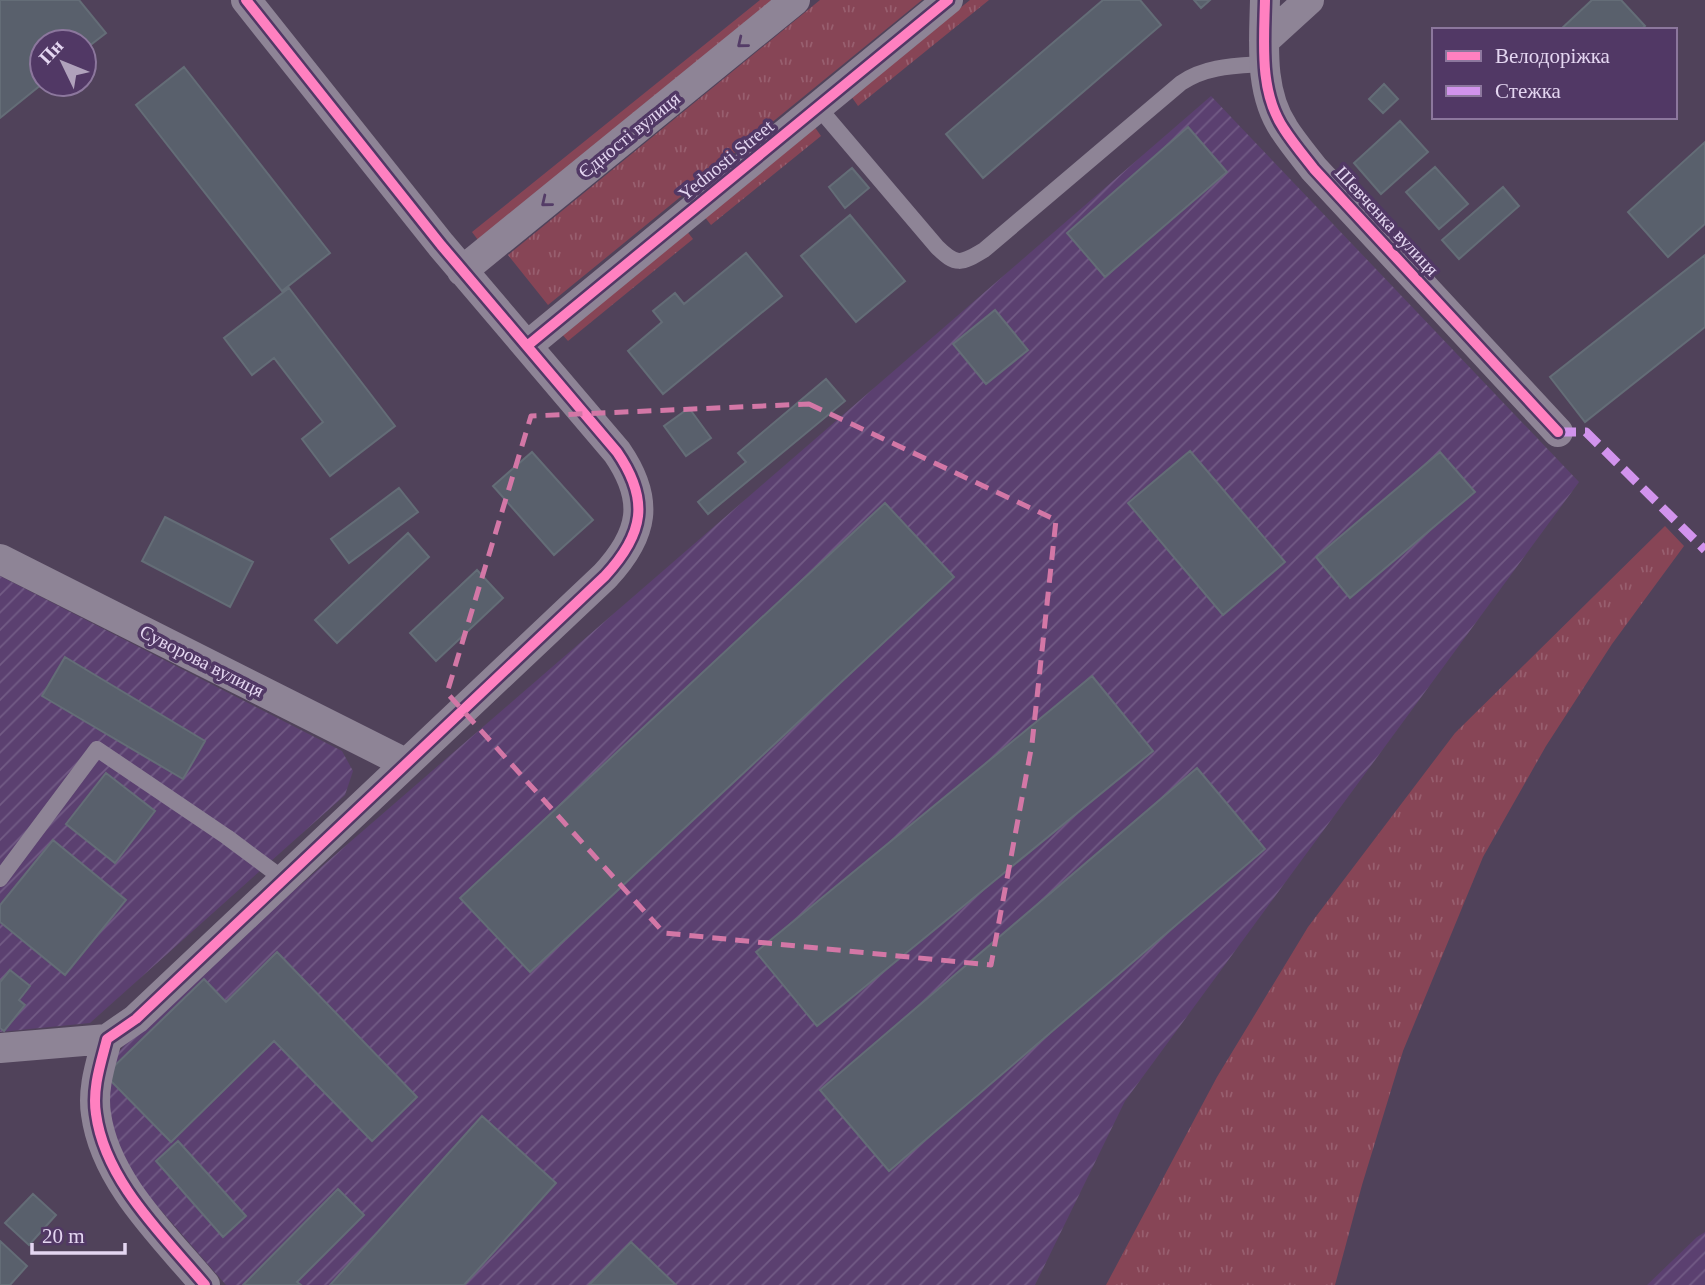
<svg xmlns="http://www.w3.org/2000/svg" width="1705" height="1285" viewBox="0 0 1705 1285" font-family="'Times New Roman',serif">
  <defs>
    <pattern id="industrial-furrows" width="10" height="10" patternUnits="userSpaceOnUse" patternTransform="scale(1.75)"><rect width="10" height="10" fill="#5b4070"/><path d="M-1 1l2-2M0 10L10 0M9 11l2-2" fill="none" stroke="#725b85"/></pattern>
    <pattern id="grass-tufts" width="24" height="20" patternUnits="userSpaceOnUse" patternTransform="scale(1.75)"><rect width="24" height="20" fill="#874556"/><path d="M3 7l-1-3M5 7V3M7 7l1-3M15 17l-1-3M17 17v-4M19 17l1-3" fill="none" stroke="#985f6f"/></pattern>
  </defs>
  <rect width="100%" height="100%" fill="#50425a"/>
  <path fill="url(#industrial-furrows)" d="M 1211,96 L 1579,482 L 1125,1101 L 1035,1285 L 226,1285 L 132,1177 L 106,1112 L 104,1072 L 140,1024 Z
    M 0,576 L 342,751 L 353,771 L 345,795 L 90,1023 L 0,1032 Z
    M 1705,1232 L 1705,1285 L 1647,1285 L 1697,1237 Z"/>
  <path fill="url(#grass-tufts)" d="M 760,0 L 778,0 L 478,240 L 472,232 Z
    M 820,0 L 922,0 L 548,305 L 508,255 Z
    M 970,0 L 989,0 L 858,106 L 851,96 Z
    M 814,126 L 821,136 L 711,225 L 704,216 Z
    M 686,230 L 693,239 L 568,341 L 560,332 Z
    M 1665,526 L 1684,546 L 1612,644 L 1546,746 L 1483,857 L 1403,1051 L 1362,1185 L 1335,1285 L 1106,1285 L 1217,1077 L 1308,927 L 1455,733 Z"/>
  <path fill="#59606c" stroke="#646d77" stroke-width="2" d="M 0,0 L 79,0 L 106,33 L 84,50 L 84,42 L 42,42 L 42,84 L 0,118 Z
    M 1103,0 L 1140,0 L 1161,25 L 983,178 L 946,134 Z
    M 1194,0 L 1210,0 L 1201,8 Z
    M 1592,0 L 1621,0 L 1645,26 L 1640,30 L 1560,30 Z
    M 184,67 L 330,253 L 282,291 L 136,105 Z
    M 1384,84 L 1398,99 L 1383,113 L 1369,99 Z
    M 1400,121 L 1428,152 L 1381,194 L 1354,163 Z
    M 1188,127 L 1227,172 L 1105,277 L 1067,233 Z
    M 1705,142 L 1705,224 L 1668,257 L 1628,212 Z
    M 1435,167 L 1468,204 L 1439,229 L 1406,192 Z
    M 852,168 L 869,188 L 845,208 L 829,187 Z
    M 1503,187 L 1519,206 L 1459,259 L 1442,240 Z
    M 850,215 L 905,281 L 856,322 L 801,256 Z
    M 746,253 L 782,296 L 663,394 L 628,351 L 662,322 L 653,311 L 675,293 L 684,304 Z
    M 1705,255 L 1705,327 L 1585,422 L 1550,377 Z
    M 289,288 L 395,426 L 330,476 L 302,439 L 323,422 L 274,358 L 252,375 L 224,338 Z
    M 995,310 L 1028,350 L 986,384 L 953,344 Z
    M 826,379 L 845,401 L 708,514 L 698,502 L 746,462 L 738,453 Z
    M 689,408 L 711,438 L 686,456 L 664,426 Z
    M 1190,451 L 1285,562 L 1223,615 L 1128,503 Z
    M 532,452 L 593,520 L 554,555 L 493,486 Z
    M 1440,452 L 1475,492 L 1350,598 L 1316,557 Z
    M 399,488 L 418,512 L 349,563 L 331,539 Z
    M 885,503 L 954,577 L 530,972 L 460,898 Z
    M 165,517 L 253,562 L 230,607 L 142,561 Z
    M 408,533 L 429,557 L 337,643 L 315,620 Z
    M 477,570 L 503,598 L 436,661 L 410,633 Z
    M 65,657 L 205,741 L 183,779 L 42,696 Z
    M 1092,676 L 1153,751 L 817,1026 L 756,952 Z
    M 1197,768 L 1265,849 L 889,1171 L 820,1090 Z
    M 106,773 L 155,811 L 115,863 L 66,824 Z
    M 53,840 L 126,900 L 65,975 L 0,922 L 0,905 Z
    M 277,952 L 417,1097 L 372,1141 L 274,1041 L 171,1142 L 105,1075 L 204,979 L 226,1002 Z
    M 10,970 L 30,986 L 19,1000 L 25,1005 L 4,1031 L 0,1028 L 0,982 Z
    M 482,1116 L 556,1183 L 464,1285 L 330,1285 Z
    M 178,1141 L 246,1216 L 223,1237 L 156,1161 Z
    M 338,1189 L 364,1215 L 297,1282 L 301,1285 L 243,1285 Z
    M 33,1194 L 56,1215 L 29,1245 L 5,1223 Z
    M 0,1241 L 27,1266 L 10,1285 L 0,1285 Z
    M 631,1242 L 676,1285 L 589,1285 Z"/>
  <g fill="none" stroke-linecap="round" stroke-linejoin="round">
    <path stroke="#8e8496" stroke-width="16" d="M 818,107 L 937,247 C 956,266 961,264 984,250 L 1181,83 C 1206,66 1234,66 1264,64
      M 0,879 L 97,749 L 227,837 L 282,878"/>
    <path stroke="#8e8496" stroke-width="30" d="M 1265,0 C 1264,43 1259,92 1284,129 C 1293,143 1304,156 1314,169 L 1558,432
      M 1264,41 L 1309,0
      M 462,271 L 795,0
      M 527,346 L 948,0
      M 0,559 L 405,763
      M 0,1048 L 107,1039
      M 205,1285 C 163,1235 105,1181 96,1114 C 92,1088 101,1063 107,1039 L 136,1019 L 605,576 C 644,534 650,500 617,452 L 441,245 L 246,0"/>
    <path stroke="#d193ec" stroke-width="9" stroke-dasharray="18 9" stroke-linecap="butt" d="M 1558,432 L 1586,432 L 1705,550"/>
    <g stroke="#513865" stroke-width="15">
      <path id="cycleway" d="M 1265,0 C 1264,43 1259,92 1284,129 C 1293,143 1304,156 1314,169 L 1558,432
        M 527,346 L 948,0
        M 205,1285 C 163,1235 105,1181 96,1114 C 92,1088 101,1063 107,1039 L 136,1019 L 605,576 C 644,534 650,500 617,452 L 441,245 L 246,0"/>
    </g>
    <use href="#cycleway" stroke="#ff80c0" stroke-width="10"/>
  </g>
  <defs><path id="oneway-chevron" d="M-2-3.5L2.5 0L-2 3.5" fill="none" stroke-width="1.6" stroke-linecap="round" stroke-linejoin="round" transform="scale(1.75)"/></defs>
  <g stroke="#543c67">
    <use href="#oneway-chevron" transform="translate(742 43) rotate(141)"/>
    <use href="#oneway-chevron" transform="translate(546 202) rotate(141)"/>
  </g>
  <path fill="none" stroke="#d377a6" stroke-width="5" stroke-dasharray="14 9" stroke-linejoin="round" d="M 809,404 L 1056,520 L 1032,744 L 991,965 L 664,933 L 447,693 L 531,416 Z"/>
  <g text-anchor="middle" dominant-baseline="central" stroke-width="7" stroke-linejoin="round" paint-order="stroke">
    <g font-size="19" fill="#e4d6f1" stroke="#513865">
      <text transform="translate(629 135) rotate(-39)">Єдності вулиця</text>
      <text transform="translate(726 160) rotate(-39)">Yednosti Street</text>
      <text transform="translate(1387 221) rotate(47)">Шевченка вулиця</text>
      <text transform="translate(202 661) rotate(27)">Суворова вулиця</text>
    </g>
  </g>
  <rect x="1432" y="28" width="245" height="91" fill="#513865" stroke="#8c779d" stroke-width="2"/>
  <rect x="1446" y="51" width="35" height="10" fill="#ff80c0" stroke="#8c779d" stroke-width="2"/>
  <text x="1495" y="63" font-size="21" fill="#e4d6f1">Велодоріжка</text>
  <rect x="1446" y="86" width="35" height="10" fill="#d193ec" stroke="#8c779d" stroke-width="2"/>
  <text x="1495" y="98" font-size="21" fill="#e4d6f1">Стежка</text>
  <g transform="translate(63 63) rotate(313)"><circle r="33" fill="#513865" stroke="#8c779d" stroke-width="2"/>
  <path d="M0-5L12 26L0 18L-12 26Z" fill="#b0a2bc"/>
  <text y="-10" font-size="19" font-weight="bold" text-anchor="middle" fill="#e4d6f1">Пн</text>
  </g>
  <path d="M32 1243v10h93v-10" fill="none" stroke="#e4d6f1" stroke-width="3.5"/>
  <text x="42" y="1243" font-size="21" fill="#e4d6f1" stroke="#513865" stroke-width="5" paint-order="stroke">20 m</text>
</svg>
